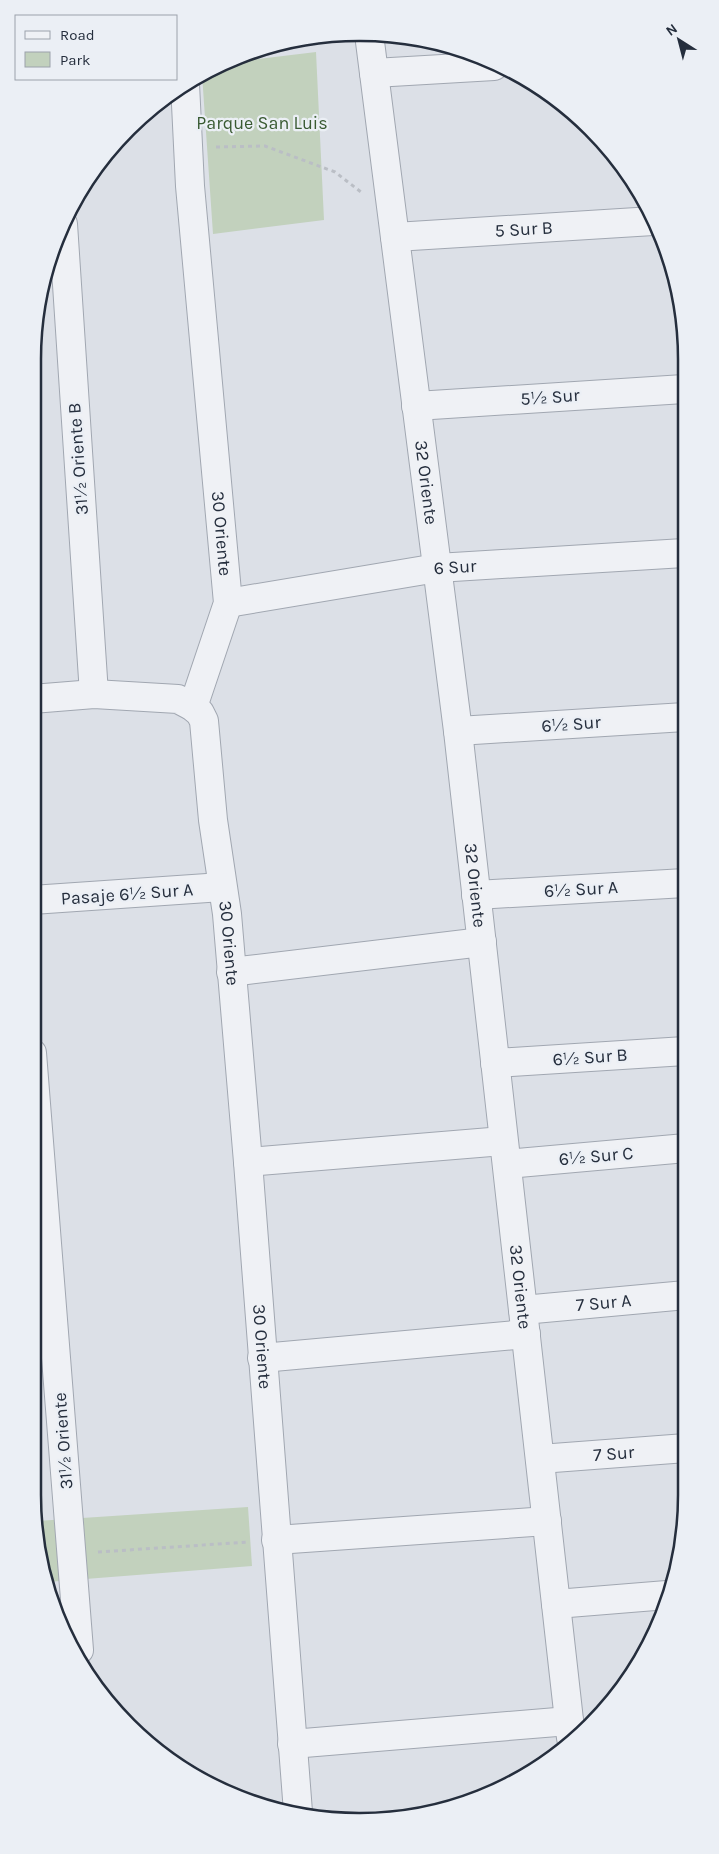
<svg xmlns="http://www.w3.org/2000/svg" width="719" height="1854" viewBox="0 0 719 1854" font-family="Karla,sans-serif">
  <rect width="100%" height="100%" fill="#dce0e7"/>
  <path fill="#c2d1bd" d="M 316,52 L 324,220 L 213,234 L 202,74 L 226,63 Z
    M 248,1507 L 252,1566 L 47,1582 L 37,1521 Z"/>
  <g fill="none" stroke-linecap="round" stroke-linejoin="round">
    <g stroke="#a1a7b1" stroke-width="30">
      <g id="minor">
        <path id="s1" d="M 369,34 L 458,731 L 571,1738"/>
        <path d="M 374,73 L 494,66"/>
        <path id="s2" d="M 185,84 L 190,186 L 228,603 L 193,707"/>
        <path d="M 63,224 L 94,694"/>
        <path id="s3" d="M 395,237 L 653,221"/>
        <path d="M 416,406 L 684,389"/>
        <path id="s4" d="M 228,603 L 437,568 L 684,553"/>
        <path id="s5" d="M 32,699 L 94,694 L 178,699 L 193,707 L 200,713 L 204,721 L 213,820 L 227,914 L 248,1162 L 298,1812"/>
        <path d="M 458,731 L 685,717"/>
        <path d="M 476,895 L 685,883"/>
        <path d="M 32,900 L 222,887"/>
        <path d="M 231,972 L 482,942"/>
        <path d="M 32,1053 L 79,1650"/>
        <path d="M 495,1063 L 685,1051"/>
        <path d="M 248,1162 L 503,1141"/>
        <path d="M 507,1164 L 686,1148"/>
        <path id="s6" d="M 523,1310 L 686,1295"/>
        <path d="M 262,1358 L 526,1334"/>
        <path id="s7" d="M 540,1459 L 686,1448"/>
        <path d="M 276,1540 L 547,1521"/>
        <path d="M 556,1604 L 667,1595"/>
        <path d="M 292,1744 L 569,1721"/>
      </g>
    </g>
    <path stroke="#babec5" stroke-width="3" stroke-dasharray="4 4" stroke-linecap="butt" d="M 216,147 L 265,146 L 335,172 L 361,192
      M 98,1552 L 249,1542"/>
    <use href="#minor" stroke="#eff1f5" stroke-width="28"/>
  </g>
  <g text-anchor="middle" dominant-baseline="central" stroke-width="4.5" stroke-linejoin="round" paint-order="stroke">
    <g font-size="18" fill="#395a32" stroke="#ebeff5">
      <text x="262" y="123">Parque San Luis</text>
    </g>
    <g font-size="18" fill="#252e3d" stroke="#ebeff5">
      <text stroke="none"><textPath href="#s3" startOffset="129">5 Sur B</textPath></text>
      <text transform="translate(550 397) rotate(-4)">5½ Sur</text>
      <text transform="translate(78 459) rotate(-94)">31½ Oriente B</text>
      <text stroke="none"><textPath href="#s1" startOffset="452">32 Oriente</textPath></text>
      <text stroke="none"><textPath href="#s2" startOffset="451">30 Oriente</textPath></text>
      <text stroke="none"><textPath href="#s4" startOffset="230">6 Sur</textPath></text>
      <text transform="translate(571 724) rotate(-4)">6½ Sur</text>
      <text stroke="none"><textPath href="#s1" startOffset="858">32 Oriente</textPath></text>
      <text transform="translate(581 889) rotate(-3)">6½ Sur A</text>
      <text transform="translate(127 894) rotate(-4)">Pasaje 6½ Sur A</text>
      <text stroke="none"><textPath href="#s5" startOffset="405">30 Oriente</textPath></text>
      <text transform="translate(590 1057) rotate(-4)">6½ Sur B</text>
      <text transform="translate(596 1156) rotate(-5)">6½ Sur C</text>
      <text stroke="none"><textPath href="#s1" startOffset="1262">32 Oriente</textPath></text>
      <text stroke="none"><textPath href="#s6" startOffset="81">7 Sur A</textPath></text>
      <text stroke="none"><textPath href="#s5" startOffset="810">30 Oriente</textPath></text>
      <text transform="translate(63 1441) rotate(-94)">31½ Oriente</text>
      <text stroke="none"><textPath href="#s7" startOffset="74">7 Sur</textPath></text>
    </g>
  </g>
  <path d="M0 0H719V1854H0ZM359 41H360A318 318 0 0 1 678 359V1495A318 318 0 0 1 360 1813H359A318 318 0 0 1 41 1495V359A318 318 0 0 1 359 41Z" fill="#ebeff5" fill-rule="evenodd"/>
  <path fill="none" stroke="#252e3d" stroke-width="2.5" d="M359 41H360A318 318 0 0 1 678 359V1495A318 318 0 0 1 360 1813H359A318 318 0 0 1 41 1495V359A318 318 0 0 1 359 41Z"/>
  <rect x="15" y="15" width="162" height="65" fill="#ebeff5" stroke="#9ca2ab"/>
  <rect x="25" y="31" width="25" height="8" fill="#eff1f5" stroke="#9ca2ab"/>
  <text x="60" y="40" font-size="15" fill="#252e3d">Road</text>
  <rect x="25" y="52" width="25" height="15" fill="#c2d1bd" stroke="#9ca2ab"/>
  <text x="60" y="65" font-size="15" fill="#252e3d">Park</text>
  <g transform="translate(679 40) rotate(324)" stroke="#ebeff5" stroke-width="4" paint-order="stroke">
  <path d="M0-4L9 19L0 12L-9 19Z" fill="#252e3d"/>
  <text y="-8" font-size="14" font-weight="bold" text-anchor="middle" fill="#252e3d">N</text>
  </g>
</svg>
